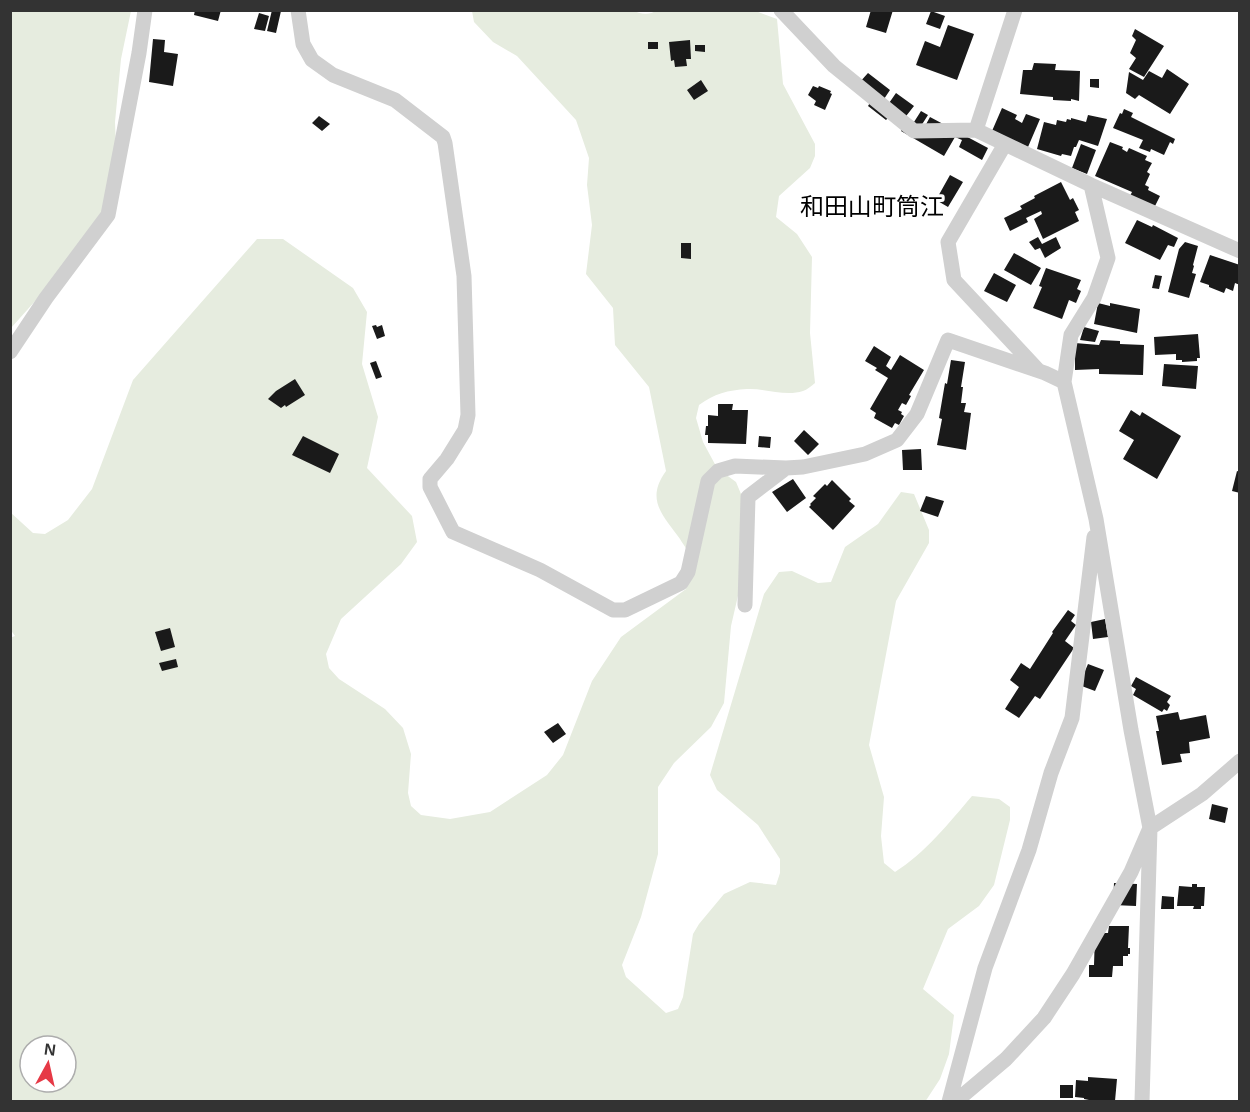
<svg xmlns="http://www.w3.org/2000/svg" width="1250" height="1112" viewBox="0 0 1250 1112" font-family="Arial,'Noto Sans JP',sans-serif">
  <rect width="100%" height="100%" fill="#fff"/>
  <path fill="#e6ecdf" fill-rule="evenodd" d="M 632,10 C 640,14 649,16 657,10 L 753,10 L 777,19 L 783,84 L 815,144 L 815,156 L 810,168 L 779,196 L 776,217 L 797,234 L 812,257 L 810,333 L 815,383 C 811,386 807,390 803,391 C 785,397 765,388 747,389 C 728,390 714,394 699,405 L 696,418 L 703,442 L 717,468 L 736,482 L 741,494 L 743,574 L 731,626 L 724,703 L 711,727 L 674,763 L 658,787 L 658,854 L 641,917 L 622,965 L 626,977 L 666,1013 L 678,1009 L 683,997 L 693,934 L 699,924 L 724,894 L 750,882 L 776,885 L 780,873 L 780,859 L 758,825 L 717,790 L 710,775 L 764,594 L 779,572 L 792,571 L 818,583 L 831,582 L 845,547 L 878,524 L 901,492 L 914,494 L 929,530 L 929,543 L 896,601 L 869,745 L 884,797 L 881,836 L 884,863 L 895,872 C 925,853 949,823 972,796 L 999,799 L 1010,807 L 1010,820 L 994,885 L 979,906 L 948,929 L 923,989 L 954,1015 L 949,1054 L 940,1079 L 925,1102 L 11,1101 L 10,638 L 15,636 L 10,629 L 10,512 L 33,533 L 45,534 L 68,520 L 92,489 L 133,380 L 257,239 L 283,239 L 353,288 L 367,312 L 362,364 L 378,417 L 367,468 L 412,516 L 417,542 L 401,564 L 341,619 L 326,654 L 329,668 L 339,679 L 385,709 L 403,728 L 411,754 L 408,793 L 411,806 L 421,815 L 450,819 L 490,812 L 547,775 L 563,755 L 592,681 L 621,637 L 686,589 C 688,576 692,564 687,551 C 686,547 682,543 680,539 C 663,515 645,500 666,471 L 649,387 L 615,345 L 613,308 L 586,274 L 592,225 L 587,185 L 589,158 L 576,120 L 517,56 L 493,42 L 474,22 L 472,11 ZM 30,1046 L 66,1046 L 66,1082 L 30,1082 Z
    M 11,11 L 131,11 L 121,59 L 115,122 L 117,174 L 114,200 L 62,271 L 11,328 Z"/>
  <path fill="#1a1a1a" d="M 195,10 L 221,10 L 218,21 L 194,15 Z
    M 272,10 L 281,11 L 276,33 L 267,31 Z
    M 871,10 L 893,10 L 886,33 L 866,27 Z
    M 931,11 L 945,16 L 940,29 L 926,24 Z
    M 259,13 L 269,16 L 265,31 L 254,29 Z
    M 948,25 L 974,34 L 957,80 L 916,65 L 925,41 L 940,47 Z
    M 1135,29 L 1164,46 L 1144,77 L 1129,69 L 1136,58 L 1130,53 L 1136,40 L 1132,36 Z
    M 153,39 L 165,40 L 164,52 L 178,54 L 173,86 L 149,82 Z
    M 690,40 L 691,59 L 686,59 L 687,66 L 675,67 L 674,60 L 671,61 L 669,42 Z
    M 648,42 L 658,42 L 658,49 L 648,49 Z
    M 695,45 L 705,45 L 705,52 L 695,51 Z
    M 1034,63 L 1056,64 L 1055,70 L 1080,71 L 1079,101 L 1071,99 L 1071,101 L 1053,100 L 1053,97 L 1020,94 L 1023,70 L 1032,70 Z
    M 1167,69 L 1189,84 L 1170,114 L 1139,95 L 1135,99 L 1126,93 L 1129,72 L 1143,80 L 1149,71 L 1162,78 Z
    M 868,73 L 890,90 L 882,102 L 887,106 L 896,93 L 914,106 L 903,120 L 888,118 L 886,120 L 868,106 L 871,101 L 859,83 Z
    M 1090,79 L 1099,79 L 1099,88 L 1090,87 Z
    M 701,80 L 708,91 L 694,100 L 687,90 Z
    M 813,86 L 818,88 L 819,86 L 831,91 L 830,93 L 832,94 L 825,110 L 814,105 L 816,101 L 808,95 Z
    M 1002,108 L 1017,115 L 1015,119 L 1022,123 L 1026,114 L 1040,119 L 1028,147 L 992,131 Z
    M 1124,109 L 1133,113 L 1131,117 L 1175,139 L 1173,144 L 1170,142 L 1164,155 L 1151,149 L 1150,152 L 1139,148 L 1143,140 L 1113,128 L 1120,113 L 1122,114 Z
    M 921,111 L 928,115 L 921,126 L 924,128 L 930,117 L 988,148 L 982,160 L 959,147 L 962,140 L 955,137 L 944,156 L 901,131 L 908,119 L 914,122 Z
    M 1088,115 L 1107,119 L 1098,146 L 1079,140 L 1076,147 L 1074,147 L 1071,156 L 1062,154 L 1061,156 L 1037,149 L 1044,122 L 1056,125 L 1057,120 L 1066,122 L 1067,119 L 1071,120 L 1071,118 L 1086,122 Z
    M 319,116 L 330,124 L 322,131 L 312,123 Z
    M 1110,142 L 1123,147 L 1122,149 L 1127,152 L 1129,148 L 1147,156 L 1145,160 L 1152,163 L 1147,172 L 1150,174 L 1145,185 L 1149,187 L 1148,190 L 1160,196 L 1154,208 L 1130,196 L 1132,192 L 1095,176 Z
    M 1081,144 L 1096,150 L 1087,174 L 1072,168 Z
    M 950,175 L 963,182 L 948,207 L 936,200 Z
    M 1061,182 L 1070,200 L 1073,198 L 1079,210 L 1075,212 L 1079,221 L 1043,239 L 1034,219 L 1042,214 L 1041,211 L 1026,218 L 1028,222 L 1010,231 L 1004,218 L 1022,209 L 1020,206 L 1035,198 L 1034,196 Z
    M 1137,220 L 1152,227 L 1153,225 L 1178,238 L 1174,247 L 1168,245 L 1160,260 L 1125,243 Z
    M 1038,237 L 1042,244 L 1056,237 L 1061,248 L 1045,258 L 1040,248 L 1035,250 L 1029,242 Z
    M 1185,242 L 1198,246 L 1193,265 L 1194,266 L 1192,273 L 1196,274 L 1189,298 L 1168,292 L 1179,249 Z
    M 681,243 L 691,243 L 691,259 L 681,258 Z
    M 1014,253 L 1041,268 L 1031,285 L 1004,270 Z
    M 1210,255 L 1240,265 L 1240,285 L 1235,283 L 1233,291 L 1226,288 L 1224,293 L 1209,287 L 1209,285 L 1200,282 Z
    M 1046,268 L 1081,280 L 1077,289 L 1081,291 L 1076,303 L 1069,300 L 1062,319 L 1033,308 L 1042,287 L 1039,286 Z
    M 994,273 L 1016,285 L 1007,302 L 984,291 Z
    M 1155,275 L 1162,276 L 1159,289 L 1152,288 Z
    M 1098,303 L 1110,306 L 1110,303 L 1140,309 L 1137,333 L 1094,324 Z
    M 376,325 L 377,327 L 382,325 L 385,336 L 377,339 L 372,326 Z
    M 1084,327 L 1099,331 L 1095,342 L 1080,340 Z
    M 1198,334 L 1200,358 L 1197,358 L 1197,361 L 1182,362 L 1182,360 L 1176,360 L 1176,354 L 1155,355 L 1154,337 Z
    M 1101,340 L 1120,341 L 1120,344 L 1144,345 L 1143,375 L 1099,374 L 1099,369 L 1075,370 L 1075,343 L 1099,345 Z
    M 874,346 L 891,357 L 886,366 L 891,370 L 900,355 L 924,370 L 909,395 L 911,396 L 906,405 L 902,403 L 898,410 L 902,412 L 901,414 L 904,416 L 899,425 L 895,423 L 892,428 L 874,418 L 876,413 L 870,409 L 888,378 L 875,370 L 877,368 L 865,361 Z
    M 951,360 L 965,362 L 961,387 L 963,387 L 961,403 L 966,403 L 964,412 L 971,413 L 966,450 L 937,445 L 942,419 L 939,418 L 945,383 L 947,384 Z
    M 376,361 L 382,377 L 376,379 L 370,363 Z
    M 1164,364 L 1198,366 L 1196,389 L 1162,386 Z
    M 295,379 L 305,395 L 286,407 L 285,405 L 281,408 L 268,399 L 276,391 Z
    M 718,404 L 733,404 L 732,410 L 748,410 L 746,444 L 708,443 L 708,435 L 705,435 L 706,426 L 708,426 L 708,415 L 718,416 Z
    M 1131,410 L 1140,416 L 1142,412 L 1181,436 L 1157,479 L 1123,459 L 1134,440 L 1119,431 Z
    M 804,430 L 819,444 L 808,455 L 794,441 Z
    M 303,436 L 339,454 L 330,473 L 292,455 Z
    M 759,436 L 771,437 L 770,448 L 758,447 Z
    M 921,449 L 922,470 L 903,470 L 902,450 Z
    M 1237,471 L 1240,472 L 1240,493 L 1232,491 Z
    M 793,479 L 806,498 L 787,512 L 772,492 Z
    M 832,480 L 851,499 L 849,501 L 855,506 L 833,530 L 809,507 L 811,505 L 810,504 L 816,498 L 813,496 L 825,484 L 827,486 Z
    M 926,496 L 944,501 L 938,517 L 920,511 Z
    M 1068,610 L 1075,615 L 1071,621 L 1076,625 L 1065,641 L 1074,648 L 1040,699 L 1035,696 L 1019,718 L 1005,709 L 1019,687 L 1010,680 L 1021,663 L 1030,669 L 1053,633 L 1052,632 Z
    M 1105,619 L 1108,637 L 1093,639 L 1091,622 Z
    M 170,628 L 175,647 L 161,651 L 155,632 Z
    M 176,659 L 178,667 L 162,671 L 159,663 Z
    M 1088,664 L 1104,670 L 1095,691 L 1079,685 Z
    M 1136,677 L 1171,696 L 1167,702 L 1170,705 L 1167,711 L 1164,709 L 1162,712 L 1133,695 L 1136,689 L 1131,686 Z
    M 1178,712 L 1180,720 L 1206,715 L 1210,738 L 1189,742 L 1190,753 L 1180,754 L 1182,762 L 1162,765 L 1156,731 L 1159,731 L 1156,716 Z
    M 558,723 L 566,734 L 553,743 L 544,732 Z
    M 1212,804 L 1228,808 L 1225,823 L 1209,819 Z
    M 1114,883 L 1137,884 L 1136,906 L 1113,905 Z
    M 1192,884 L 1197,884 L 1197,887 L 1205,887 L 1204,906 L 1201,906 L 1201,909 L 1193,909 L 1194,906 L 1177,906 L 1179,886 L 1192,887 Z
    M 1162,896 L 1174,897 L 1174,909 L 1161,909 Z
    M 1109,926 L 1129,926 L 1128,948 L 1130,948 L 1130,954 L 1128,954 L 1128,956 L 1123,956 L 1123,966 L 1113,966 L 1112,977 L 1089,977 L 1089,965 L 1094,965 L 1095,934 L 1098,933 L 1108,933 Z
    M 1088,1077 L 1117,1079 L 1115,1101 L 1089,1102 L 1089,1100 L 1084,1099 L 1084,1098 L 1075,1097 L 1076,1080 L 1088,1081 Z
    M 1060,1085 L 1073,1085 L 1073,1098 L 1060,1098 Z"/>
  <g fill="none" stroke-linecap="round" stroke-linejoin="round">
    <path stroke="#d0d0d0" stroke-width="15" d="M 298,10 L 303,44 L 312,60 L 333,75 L 395,100 L 443,137 L 445,143 L 464,276 L 468,415 L 465,430 L 447,459 L 430,479 L 430,487 L 453,532 L 540,570 L 613,610 L 625,610 L 681,583 L 688,572 L 708,481 L 718,471 L 735,466 L 786,468
      M 781,10 L 834,66 L 914,131 L 976,130 L 1091,185 L 1240,251
      M 976,130 L 1015,10
      M 1005,144 L 948,242 L 954,280 L 1038,370
      M 1091,185 L 1108,258 L 1094,298 L 1071,335 L 1064,382 L 1096,519 L 1131,730 L 1150,828 L 1142,1102
      M 10,352 L 46,298 L 108,215 L 139,53 L 145,10
      M 745,605 L 748,497 L 786,468 L 803,467 L 865,454 L 897,440 L 917,414 L 948,340 L 1045,373 L 1064,382
      M 949,1102 L 985,968 L 1029,850 L 1051,773 L 1072,718 L 1094,537
      M 955,1102 L 1006,1059 L 1044,1018 L 1073,974 L 1131,872 L 1150,828 L 1202,794 L 1240,761"/>
  </g>
  <g text-anchor="middle" dominant-baseline="central" stroke-width="6" stroke-linejoin="round" paint-order="stroke">
    <g font-size="24" fill="#000" stroke="#fff">
      <text x="872" y="206">和田山町筒江</text>
    </g>
  </g>
  <rect width="1250" height="1112" fill="none" stroke="#333333" stroke-width="24"/>
  <g transform="translate(48 1064) rotate(8)"><circle r="28" fill="#ffffff" stroke="#adadad" stroke-width="1.5"/>
  <path d="M0-4.5L10 22L0 15L-10 22Z" fill="#e63946"/>
  <text y="-9" font-size="16" font-weight="bold" text-anchor="middle" fill="#333333">N</text>
  </g>
</svg>
